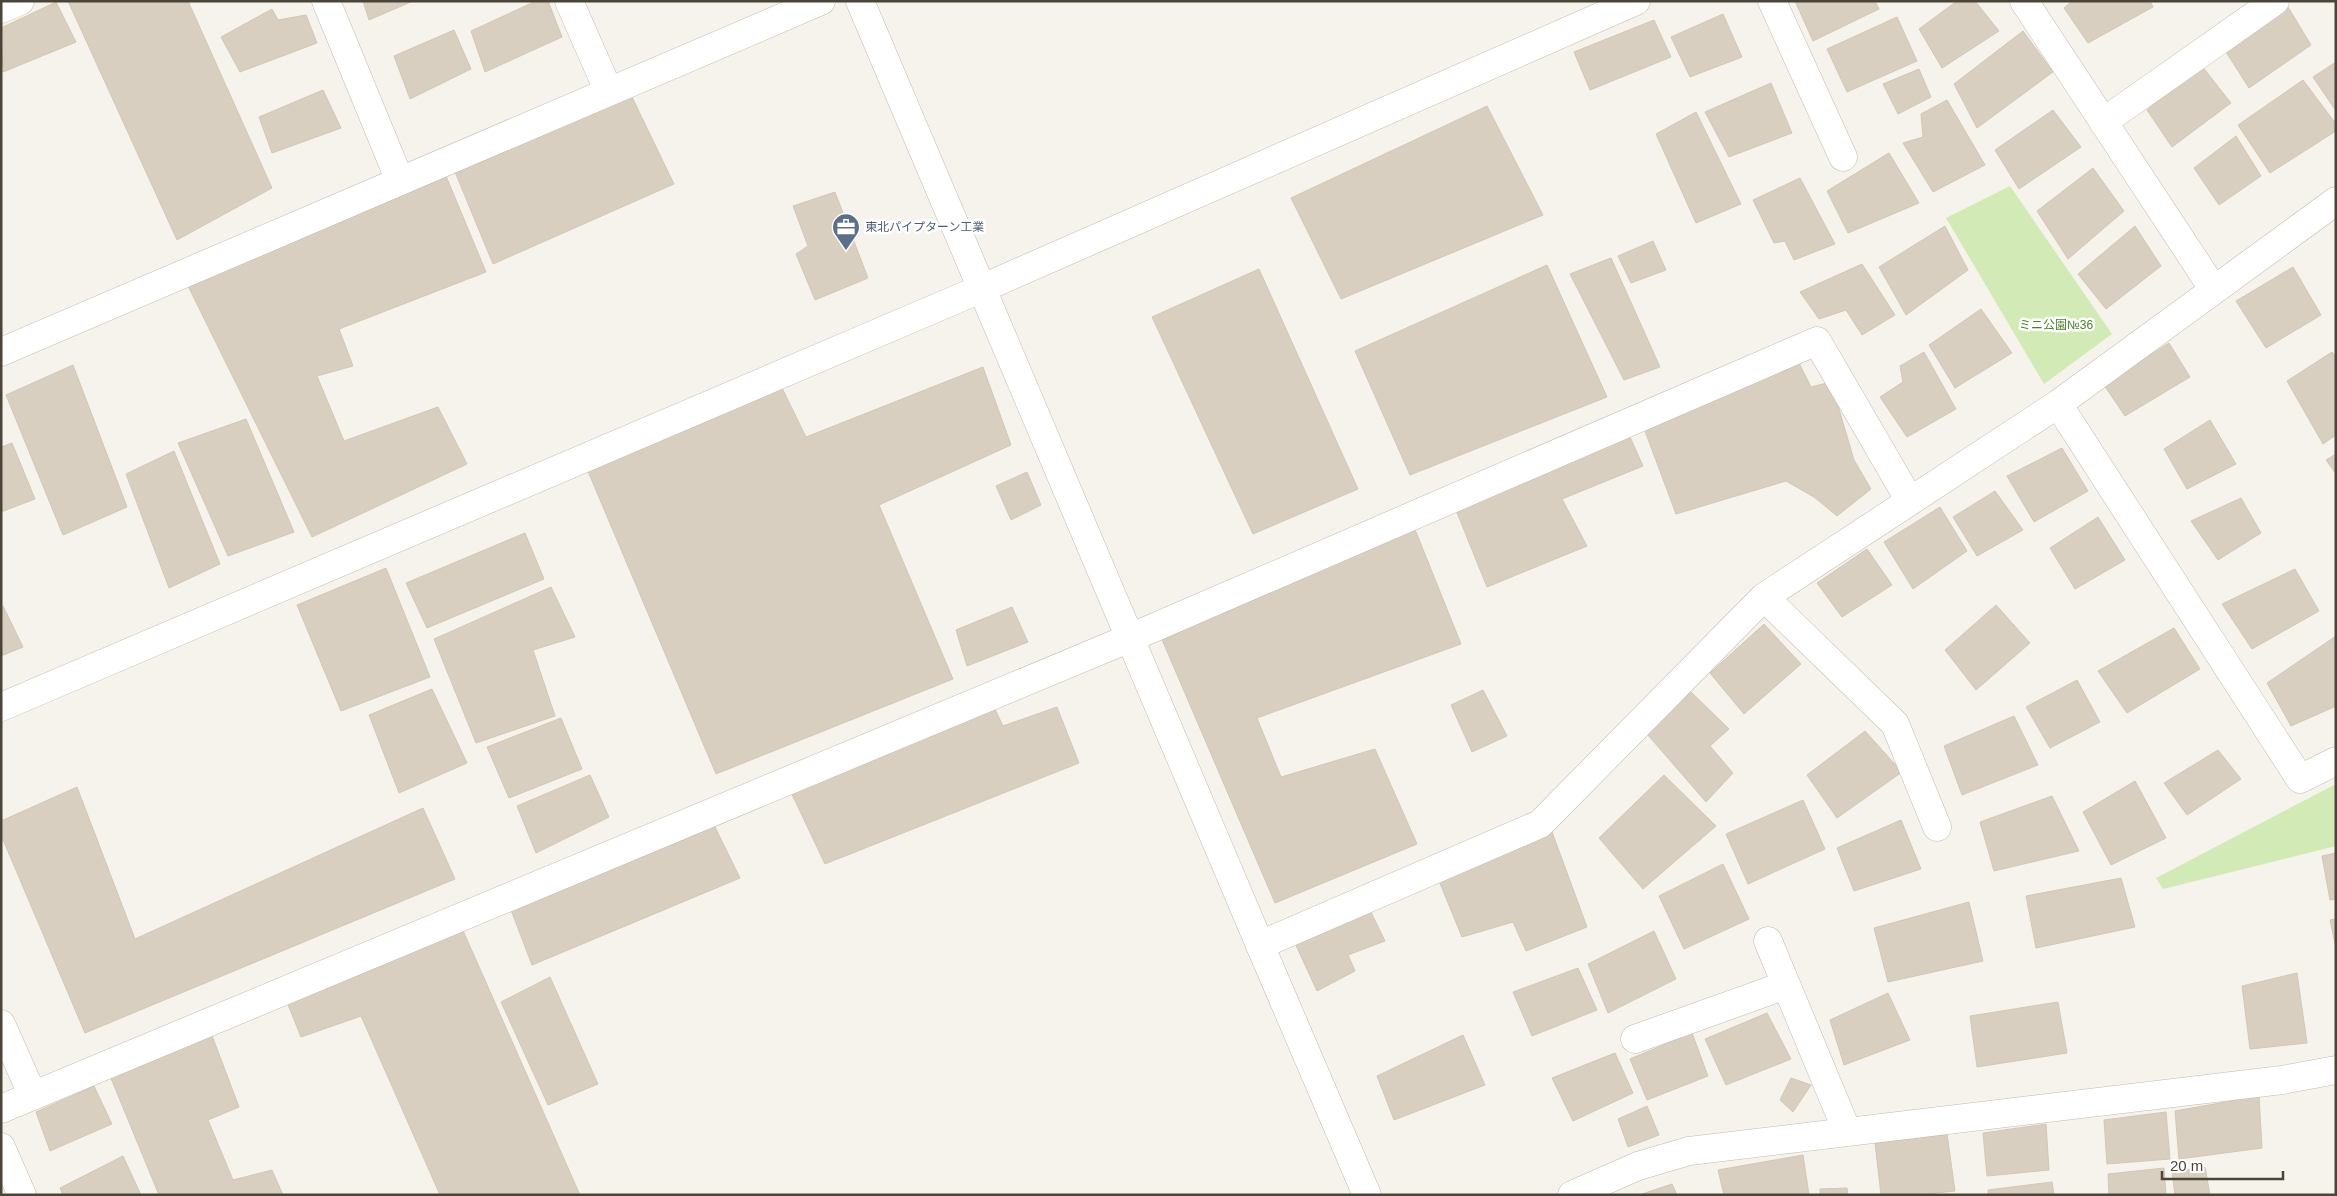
<svg xmlns="http://www.w3.org/2000/svg" width="2337" height="1196" viewBox="0 0 2337 1196" font-family="Arial,'Noto Sans JP',sans-serif">
  <rect width="100%" height="100%" fill="#f6f3ec"/>
  <path fill="#d2eab5" d="M 2010,186 L 2112,334 L 2044,384 L 1946,218 Z
    M 2336,784 L 2336,846 L 2163,889 L 2156,878 Z"/>
  <path fill="#d8cfc1" stroke="#d3c7b4" d="M 68,1 L 188,1 L 272,188 L 177,240 Z
    M 363,1 L 413,1 L 369,20 Z
    M 536,1 L 548,1 L 562,37 L 485,72 L 471,31 Z
    M 1795,1 L 1875,1 L 1879,9 L 1813,41 Z
    M 1957,1 L 1975,1 L 1999,31 L 1942,68 L 1919,29 Z
    M 2072,1 L 2150,1 L 2153,7 L 2088,43 L 2064,8 Z
    M 56,2 L 76,42 L 3,72 L 1,28 Z
    M 2288,7 L 2311,45 L 2249,88 L 2226,52 Z
    M 272,9 L 278,20 L 306,15 L 317,43 L 240,72 L 221,37 Z
    M 1723,14 L 1742,57 L 1690,77 L 1671,37 Z
    M 1897,17 L 1917,61 L 1847,92 L 1827,49 Z
    M 1654,20 L 1671,57 L 1590,90 L 1574,52 Z
    M 454,30 L 471,69 L 410,99 L 394,56 Z
    M 2023,31 L 2053,72 L 1977,128 L 1954,84 Z
    M 2336,62 L 2336,111 L 2313,77 Z
    M 2201,65 L 2231,103 L 2172,147 L 2147,110 Z
    M 1919,69 L 1931,97 L 1898,114 L 1883,84 Z
    M 2303,80 L 2336,124 L 2336,131 L 2270,173 L 2238,125 Z
    M 1771,83 L 1792,133 L 1729,157 L 1705,112 Z
    M 323,90 L 341,128 L 272,153 L 259,117 Z
    M 631,95 L 674,184 L 493,264 L 455,172 Z
    M 1947,100 L 1985,165 L 1933,192 L 1903,143 L 1923,137 L 1921,114 Z
    M 1487,106 L 1543,215 L 1341,299 L 1291,198 Z
    M 2053,110 L 2081,147 L 2019,189 L 1995,150 Z
    M 1696,112 L 1741,204 L 1696,223 L 1656,134 Z
    M 2236,136 L 2261,176 L 2219,205 L 2194,168 Z
    M 1889,153 L 1919,203 L 1848,233 L 1827,191 Z
    M 2093,168 L 2124,211 L 2068,259 L 2037,211 Z
    M 446,176 L 486,272 L 339,329 L 353,366 L 317,376 L 344,441 L 438,407 L 467,464 L 312,537 L 187,284 Z
    M 1800,178 L 1835,244 L 1794,260 L 1785,241 L 1774,243 L 1753,200 Z
    M 835,192 L 868,278 L 815,300 L 796,254 L 808,246 L 793,206 Z
    M 1945,226 L 1968,270 L 1906,315 L 1879,267 Z
    M 2135,226 L 2161,266 L 2106,309 L 2078,274 Z
    M 1653,241 L 1666,270 L 1631,283 L 1618,256 Z
    M 1611,258 L 1660,367 L 1624,380 L 1570,274 Z
    M 1862,264 L 1895,315 L 1862,335 L 1846,310 L 1819,319 L 1800,292 Z
    M 1547,265 L 1607,397 L 1410,475 L 1355,351 Z
    M 2293,267 L 2321,315 L 2266,348 L 2236,301 Z
    M 1259,269 L 1358,489 L 1253,534 L 1152,317 Z
    M 1981,309 L 2012,353 L 1955,388 L 1929,345 Z
    M 2169,343 L 2190,377 L 2125,416 L 2104,385 Z
    M 1924,352 L 1956,409 L 1907,437 L 1880,397 L 1903,382 L 1900,366 Z
    M 2332,352 L 2336,357 L 2336,435 L 2323,444 L 2287,381 Z
    M 1799,363 L 1811,387 L 1831,382 L 1854,460 L 1871,489 L 1837,516 L 1814,497 L 1786,481 L 1676,514 L 1645,431 Z
    M 73,365 L 127,507 L 63,535 L 6,395 Z
    M 983,367 L 1011,445 L 879,505 L 953,679 L 716,774 L 587,469 L 782,388 L 806,437 Z
    M 246,419 L 294,532 L 228,556 L 178,443 Z
    M 2210,420 L 2236,464 L 2187,489 L 2164,449 Z
    M 1627,430 L 1643,466 L 1562,499 L 1587,546 L 1487,587 L 1456,510 Z
    M 12,443 L 35,499 L 1,512 L 1,447 Z
    M 2062,448 L 2088,491 L 2034,522 L 2007,476 Z
    M 174,451 L 220,564 L 169,588 L 126,474 Z
    M 2336,454 L 2336,474 L 2326,460 Z
    M 1027,472 L 1041,505 L 1011,520 L 996,486 Z
    M 1995,491 L 2023,530 L 1977,556 L 1953,517 Z
    M 2241,498 L 2261,533 L 2218,560 L 2191,521 Z
    M 1940,507 L 1967,551 L 1913,589 L 1884,542 Z
    M 2098,517 L 2125,560 L 2075,589 L 2050,548 Z
    M 1412,522 L 1461,644 L 1257,718 L 1281,777 L 1375,749 L 1417,844 L 1275,903 L 1160,635 Z
    M 525,533 L 544,579 L 427,628 L 406,583 Z
    M 1867,549 L 1892,585 L 1842,617 L 1817,583 Z
    M 386,568 L 430,677 L 341,711 L 297,605 Z
    M 2295,569 L 2319,611 L 2252,649 L 2222,604 Z
    M 551,587 L 575,637 L 533,650 L 555,716 L 476,743 L 434,639 Z
    M 1996,605 L 2030,643 L 1976,690 L 1945,650 Z
    M 3,606 L 23,647 L 1,656 L 1,607 Z
    M 1012,607 L 1028,642 L 967,666 L 956,630 Z
    M 1764,624 L 1801,664 L 1744,714 L 1710,673 Z
    M 2174,628 L 2200,669 L 2127,713 L 2098,671 Z
    M 2336,636 L 2336,706 L 2291,726 L 2267,683 Z
    M 2077,680 L 2100,722 L 2050,748 L 2026,707 Z
    M 432,689 L 467,763 L 399,793 L 369,715 Z
    M 1483,690 L 1507,736 L 1472,752 L 1451,705 Z
    M 1689,690 L 1729,729 L 1710,746 L 1733,773 L 1706,802 L 1647,734 Z
    M 991,701 L 1003,726 L 1057,707 L 1079,763 L 825,864 L 789,788 Z
    M 2014,716 L 2038,765 L 1962,795 L 1944,746 Z
    M 561,718 L 582,769 L 509,798 L 487,747 Z
    M 1865,731 L 1902,772 L 1837,818 L 1807,775 Z
    M 2218,750 L 2241,779 L 2187,815 L 2164,783 Z
    M 590,775 L 609,817 L 536,853 L 517,806 Z
    M 1664,775 L 1716,826 L 1643,889 L 1599,838 Z
    M 2135,781 L 2166,838 L 2111,865 L 2083,812 Z
    M 77,787 L 135,939 L 423,808 L 455,879 L 85,1033 L 1,835 L 1,821 Z
    M 2052,796 L 2079,851 L 1994,871 L 1980,822 Z
    M 1803,800 L 1825,849 L 1748,884 L 1726,834 Z
    M 1901,820 L 1921,869 L 1854,891 L 1837,848 Z
    M 714,825 L 740,878 L 532,965 L 511,910 Z
    M 1552,832 L 1587,927 L 1526,951 L 1513,922 L 1462,937 L 1437,876 Z
    M 2336,853 L 2336,899 L 2330,900 L 2322,856 Z
    M 1723,864 L 1749,919 L 1684,949 L 1659,896 Z
    M 2121,878 L 2135,927 L 2036,948 L 2026,896 Z
    M 1969,902 L 1983,961 L 1888,982 L 1874,928 Z
    M 1368,906 L 1385,941 L 1348,955 L 1355,971 L 1317,991 L 1294,941 Z
    M 2336,919 L 2336,948 L 2330,920 Z
    M 461,926 L 580,1195 L 440,1195 L 361,1016 L 301,1037 L 287,1002 Z
    M 1654,931 L 1676,979 L 1608,1013 L 1588,964 Z
    M 1578,968 L 1597,1010 L 1532,1036 L 1513,992 Z
    M 2297,973 L 2307,1043 L 2250,1049 L 2242,986 Z
    M 550,977 L 598,1084 L 548,1105 L 501,1002 Z
    M 1888,993 L 1910,1040 L 1844,1065 L 1830,1020 Z
    M 2058,1002 L 2067,1053 L 1977,1067 L 1970,1016 Z
    M 1767,1013 L 1791,1059 L 1726,1085 L 1705,1039 Z
    M 211,1033 L 239,1107 L 208,1120 L 233,1180 L 272,1170 L 283,1195 L 159,1195 L 110,1076 Z
    M 1692,1033 L 1708,1076 L 1647,1100 L 1630,1059 Z
    M 1463,1035 L 1485,1085 L 1394,1120 L 1377,1076 Z
    M 1615,1053 L 1633,1093 L 1573,1121 L 1552,1078 Z
    M 1791,1078 L 1811,1085 L 1793,1112 L 1780,1100 Z
    M 94,1086 L 112,1124 L 50,1151 L 36,1112 Z
    M 2259,1096 L 2262,1148 L 2179,1159 L 2175,1111 Z
    M 1647,1106 L 1659,1135 L 1628,1147 L 1618,1119 Z
    M 2166,1112 L 2170,1159 L 2107,1164 L 2104,1120 Z
    M 2046,1124 L 2049,1170 L 1987,1176 L 1983,1133 Z
    M 1947,1134 L 1955,1191 L 1918,1195 L 1881,1195 L 1875,1143 Z
    M 1803,1155 L 1809,1195 L 1724,1195 L 1718,1170 Z
    M 123,1156 L 141,1195 L 63,1195 L 60,1188 Z
    M 2205,1167 L 2210,1195 L 2175,1195 L 2172,1172 Z
    M 2164,1168 L 2166,1195 L 2109,1195 L 2108,1174 Z
    M 2052,1182 L 2054,1195 L 1988,1195 L 1988,1190 Z
    M 1672,1184 L 1677,1195 L 1639,1195 Z
    M 1847,1188 L 1848,1195 L 1820,1195 L 1820,1189 Z"/>
  <g fill="none" stroke-linecap="round" stroke-linejoin="round">
    <g stroke="#c2bbae" stroke-width="29">
      <path id="minor" d="M 326,1 L 400,181
        M 569,1 L 609,92
        M 1772,1 L 1843,157
        M 2024,1 L 2214,290
        M 1,9 L 20,1
        M 2103,122 L 2275,1
        M 983,288 L 1636,1
        M 1,352 L 821,1
        M 2058,404 L 2300,779 L 2336,761
        M 1764,597 L 1895,724 L 1937,827
        M 1768,941 L 1847,1131
        M 1260,945 L 1540,824 L 1764,597 L 2058,404 L 2336,201
        M 1,1024 L 33,1096
        M 1635,1039 L 1786,985
        M 1,1109 L 1130,638 L 1817,341 L 1910,501
        M 1,1147 L 22,1195
        M 1572,1195 L 1638,1166 L 1689,1151 L 2282,1080 L 2336,1070"/>
    </g>
    <g stroke="#c2bbae" stroke-width="29">
      <path id="tertiary" d="M 860,1 L 1260,945 L 1367,1195
        M 1,707 L 983,288"/>
    </g>
    <use href="#minor" stroke="#fff" stroke-width="28"/>
    <use href="#tertiary" stroke="#fff" stroke-width="28"/>
  </g>
  <defs>
    <g id="office-pin" transform="scale(1.4375)"><path d="M0 17L-7.5 6A9.5 9.5 0 1 1 7.5 6Z" fill="#5c6f8a" stroke="#fff"/><path d="M-6-3h4V-5.5h4V-3h4V5H-6ZM-1-4.5V-3h2v-1.5ZM-6 0V1H6V0Z" fill="#fff"/></g>
  </defs>
  <g fill-rule="evenodd">
    <use href="#office-pin" x="846" y="227"/>
  </g>
  <g text-anchor="middle" dominant-baseline="central" stroke-width="5" stroke-linejoin="round" paint-order="stroke">
    <g font-size="12" fill="#4e5e75" stroke="#fff" text-anchor="start">
      <text x="865" y="227">東北パイプターン工業</text>
    </g>
    <g font-size="12" fill="#4a7f2a" stroke="#fff">
      <text x="2056" y="325">ミニ公園№36</text>
    </g>
  </g>
  <rect width="2337" height="1196" fill="none" stroke="#4b4439" stroke-width="5"/>
  <path d="M2162 1171v8h121v-8" fill="none" stroke="#4b4439" stroke-width="2.5"/>
  <text x="2170" y="1171" font-size="15" fill="#4b4439" stroke="#ffffff" stroke-width="4" paint-order="stroke">20 m</text>
</svg>
